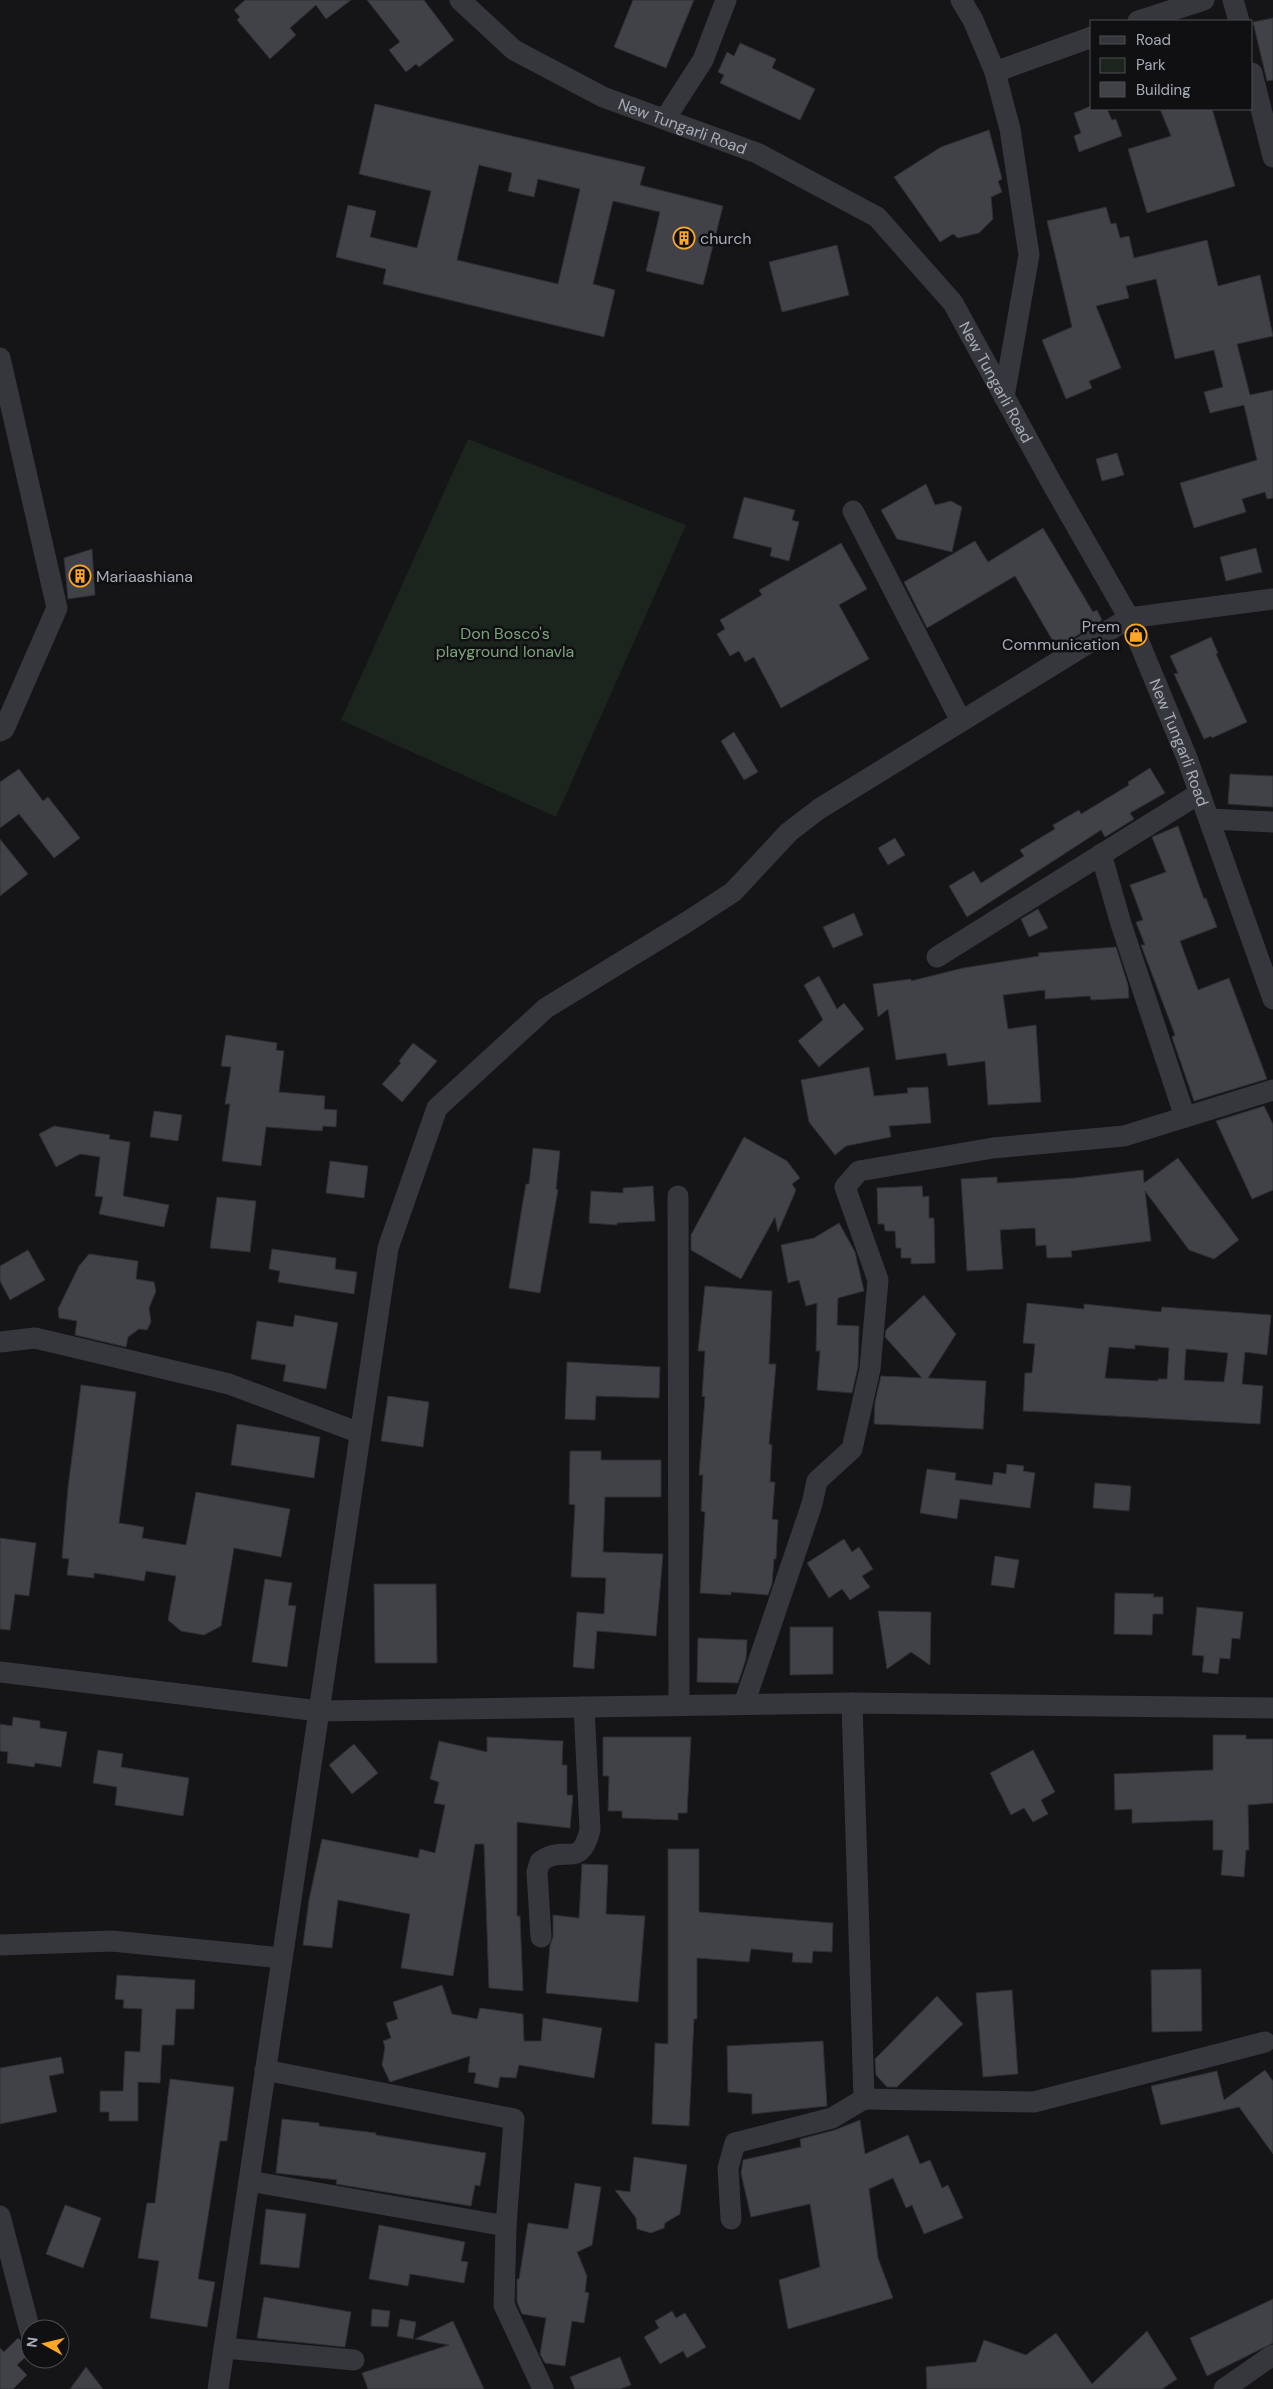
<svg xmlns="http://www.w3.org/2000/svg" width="1273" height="2389" viewBox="0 0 1273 2389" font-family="'DM Sans',sans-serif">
  <rect width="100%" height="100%" fill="#151517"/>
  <path fill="#1c251d" d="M 468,439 L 686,525 L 556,817 L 341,720 Z"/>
  <path fill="#404247" stroke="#2e2f33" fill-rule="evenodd" d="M 245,0 L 351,0 L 326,19 L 316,5 L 290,28 L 296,35 L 270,59 L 237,20 L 240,17 L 234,10 Z
    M 367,0 L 424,0 L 454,40 L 419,67 L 416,64 L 406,72 L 389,50 L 400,42 Z
    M 633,0 L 694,0 L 666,68 L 614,47 Z
    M 1273,18 L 1273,80 L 1267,81 L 1253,22 Z
    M 740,43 L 776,59 L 772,68 L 815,89 L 800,120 L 720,83 L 724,75 L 718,72 L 727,52 L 734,56 Z
    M 375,104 L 645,167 L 640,185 L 723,206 L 703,285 L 646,271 L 660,212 L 613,201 L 593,284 L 615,290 L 604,337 L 383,284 L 386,269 L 336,257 L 348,205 L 376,211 L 370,237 L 417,248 L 431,191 L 359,174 ZM 479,165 L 512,173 L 508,191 L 534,197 L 538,179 L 580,189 L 558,284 L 457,260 Z
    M 1091,106 L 1092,109 L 1107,109 L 1112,120 L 1116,119 L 1122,136 L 1079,152 L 1074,136 L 1081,133 L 1074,113 Z
    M 1160,109 L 1212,109 L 1235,186 L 1147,213 L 1128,149 L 1171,136 Z
    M 989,130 L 1002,179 L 998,181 L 1002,192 L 991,197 L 993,219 L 979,233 L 958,238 L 953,234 L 940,242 L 894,177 L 941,147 Z
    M 1106,207 L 1111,224 L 1116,223 L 1120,238 L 1129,236 L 1134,258 L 1207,240 L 1218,286 L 1260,275 L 1273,336 L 1237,344 L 1250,395 L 1273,390 L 1273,498 L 1267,499 L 1265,492 L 1242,499 L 1246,512 L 1194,528 L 1180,483 L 1257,460 L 1244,405 L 1210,413 L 1204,392 L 1223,387 L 1214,350 L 1175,359 L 1156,279 L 1126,286 L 1129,298 L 1096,306 L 1121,368 L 1089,381 L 1092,388 L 1066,399 L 1042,340 L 1072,327 L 1047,221 Z
    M 837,245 L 849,295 L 782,312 L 769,262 Z
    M 1117,453 L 1124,475 L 1102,481 L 1096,459 Z
    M 926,484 L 935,505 L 951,501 L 962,507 L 952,552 L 897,539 L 881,510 Z
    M 744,497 L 795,510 L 792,520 L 799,522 L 789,561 L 770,556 L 772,548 L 733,538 Z
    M 1043,528 L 1093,612 L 1097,610 L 1102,620 L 1057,648 L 1015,576 L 927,628 L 904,582 L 975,541 L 988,562 Z
    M 841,543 L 867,589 L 839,605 L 869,659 L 781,708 L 754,657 L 745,662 L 739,651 L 730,656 L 717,634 L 725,629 L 720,620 L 762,595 L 759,590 Z
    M 1256,548 L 1262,572 L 1226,581 L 1220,557 Z
    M 92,549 L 95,595 L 68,599 L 64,558 Z
    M 1211,637 L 1218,653 L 1216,654 L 1247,722 L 1212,738 L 1211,736 L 1204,739 L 1174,674 L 1178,673 L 1170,656 Z
    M 734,732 L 758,772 L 744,780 L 721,741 Z
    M 1150,768 L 1165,793 L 1130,813 L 1134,819 L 1105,837 L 1101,830 L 967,917 L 949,886 L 974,871 L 981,883 L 1024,856 L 1020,850 L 1055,829 L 1053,825 L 1079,810 L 1081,814 L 1129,785 L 1128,782 Z
    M 19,769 L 43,801 L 48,797 L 80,838 L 54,858 L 19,814 L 0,828 L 0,782 Z
    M 1230,774 L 1273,776 L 1273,807 L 1228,804 Z
    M 1178,826 L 1204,899 L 1206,898 L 1217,927 L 1180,941 L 1198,990 L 1229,978 L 1267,1079 L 1194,1101 L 1172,1037 L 1175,1035 L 1141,945 L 1145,945 L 1136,922 L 1143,920 L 1130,885 L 1166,872 L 1152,837 Z
    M 895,838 L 905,855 L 888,865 L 878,848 Z
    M 0,839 L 28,874 L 0,896 Z
    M 1038,909 L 1048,928 L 1029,937 L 1021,919 Z
    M 854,913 L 863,935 L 833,948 L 823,927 Z
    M 1116,947 L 1128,985 L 1129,998 L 1091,1000 L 1090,996 L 1045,999 L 1045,990 L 1003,995 L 1008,1029 L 1036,1025 L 1041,1102 L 988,1105 L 985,1061 L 948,1066 L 946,1053 L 896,1060 L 888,1009 L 878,1017 L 873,984 L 911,979 L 911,981 L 963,968 L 1039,956 L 1038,953 Z
    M 819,976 L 837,1009 L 844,1003 L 864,1029 L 819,1067 L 798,1041 L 823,1020 L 804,985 Z
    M 226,1035 L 277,1043 L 276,1050 L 284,1051 L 279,1092 L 325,1096 L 324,1109 L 337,1110 L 336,1127 L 323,1126 L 322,1131 L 266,1127 L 261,1166 L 222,1161 L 230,1104 L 225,1104 L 231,1067 L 221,1066 Z
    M 413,1043 L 437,1061 L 402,1102 L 382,1084 L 401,1063 L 399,1061 Z
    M 869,1067 L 874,1096 L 908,1093 L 907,1088 L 928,1087 L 931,1123 L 889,1126 L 891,1137 L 846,1146 L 835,1155 L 809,1122 L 801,1080 Z
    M 1264,1106 L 1273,1124 L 1273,1190 L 1252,1199 L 1216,1121 Z
    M 154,1111 L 182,1115 L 178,1141 L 150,1137 Z
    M 54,1126 L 110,1135 L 109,1139 L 130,1142 L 123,1196 L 169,1205 L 164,1227 L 99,1214 L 103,1197 L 95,1196 L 100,1157 L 80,1154 L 56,1167 L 39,1134 Z
    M 744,1137 L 787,1161 L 800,1178 L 792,1184 L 796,1190 L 778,1232 L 775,1217 L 741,1279 L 691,1250 L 691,1235 Z
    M 533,1148 L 560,1151 L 556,1189 L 558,1190 L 540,1293 L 509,1288 L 522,1207 L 526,1184 L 529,1184 Z
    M 1178,1158 L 1239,1240 L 1214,1259 L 1189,1250 L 1145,1191 L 1151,1241 L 1071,1251 L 1072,1257 L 1047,1258 L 1046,1245 L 1036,1246 L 1035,1228 L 1000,1230 L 1003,1269 L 967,1271 L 961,1179 L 997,1177 L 997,1183 L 1075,1178 L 1143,1170 L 1144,1183 Z
    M 330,1161 L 368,1166 L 364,1198 L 326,1193 Z
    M 653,1186 L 655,1221 L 617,1223 L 617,1225 L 589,1223 L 591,1191 L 623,1193 L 623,1188 Z
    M 922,1186 L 923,1197 L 929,1196 L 929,1218 L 934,1218 L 935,1263 L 911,1264 L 911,1258 L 901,1258 L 901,1248 L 896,1248 L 895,1231 L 885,1231 L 884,1224 L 878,1224 L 877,1188 Z
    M 217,1197 L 256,1201 L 250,1252 L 210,1248 Z
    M 839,1223 L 855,1252 L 864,1291 L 838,1298 L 837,1325 L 859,1326 L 858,1367 L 852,1393 L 817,1390 L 820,1351 L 816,1351 L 817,1303 L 806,1306 L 799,1280 L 788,1283 L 781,1245 L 814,1238 Z
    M 272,1249 L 336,1258 L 335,1269 L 357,1272 L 354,1294 L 278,1282 L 280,1271 L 269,1269 Z
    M 28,1250 L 45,1280 L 10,1300 L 0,1281 L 0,1266 Z
    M 89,1254 L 138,1261 L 136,1279 L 154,1282 L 156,1291 L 149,1308 L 151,1322 L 147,1330 L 139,1329 L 128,1337 L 126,1347 L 75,1335 L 77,1321 L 59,1318 L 58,1309 L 79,1266 Z
    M 705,1286 L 772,1291 L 769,1364 L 776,1364 L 769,1444 L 772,1445 L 770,1482 L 775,1482 L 772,1519 L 778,1520 L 776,1559 L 774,1559 L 772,1584 L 768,1595 L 731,1592 L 731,1595 L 700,1593 L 705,1512 L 701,1511 L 703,1475 L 699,1475 L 705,1397 L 702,1396 L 705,1351 L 698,1351 Z
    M 924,1295 L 956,1334 L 928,1378 L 986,1381 L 983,1429 L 874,1424 L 875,1402 L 881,1376 L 922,1378 L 885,1337 L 886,1330 Z
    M 1027,1303 L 1084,1309 L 1084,1304 L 1161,1312 L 1162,1307 L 1271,1315 L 1267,1355 L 1245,1352 L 1242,1384 L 1263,1386 L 1260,1424 L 1023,1411 L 1025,1373 L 1032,1373 L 1035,1344 L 1023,1343 ZM 1135,1345 L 1169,1348 L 1167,1379 L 1158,1379 L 1158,1381 L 1105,1378 L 1109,1347 L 1135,1349 ZM 1186,1349 L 1228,1353 L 1224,1382 L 1184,1380 Z
    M 295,1315 L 338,1323 L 326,1389 L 283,1381 L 286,1365 L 251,1359 L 257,1321 L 293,1327 Z
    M 567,1362 L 660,1367 L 659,1398 L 596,1396 L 595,1420 L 565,1419 Z
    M 81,1385 L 136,1392 L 119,1523 L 144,1527 L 142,1538 L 186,1545 L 196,1492 L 290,1509 L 281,1557 L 234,1548 L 221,1626 L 204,1635 L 181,1631 L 168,1620 L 176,1576 L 146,1571 L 144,1581 L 94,1573 L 94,1578 L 67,1575 L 69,1559 L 62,1558 L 68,1488 Z
    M 388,1396 L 429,1402 L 423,1447 L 381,1441 Z
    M 237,1424 L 320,1437 L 314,1478 L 231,1465 Z
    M 570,1451 L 601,1451 L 601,1460 L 661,1460 L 661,1497 L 605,1497 L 603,1552 L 663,1554 L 656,1636 L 597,1631 L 594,1669 L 573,1667 L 577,1612 L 604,1614 L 606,1578 L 571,1577 L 575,1505 L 569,1504 Z
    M 1007,1464 L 1024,1466 L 1023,1471 L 1035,1473 L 1030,1508 L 960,1499 L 957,1519 L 920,1513 L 927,1469 L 956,1473 L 955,1480 L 992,1485 L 994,1472 L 1006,1474 Z
    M 1095,1483 L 1131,1486 L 1129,1511 L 1093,1508 Z
    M 0,1538 L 36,1543 L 29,1596 L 15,1594 L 10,1630 L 0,1629 Z
    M 844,1539 L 852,1552 L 859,1547 L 873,1569 L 862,1576 L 870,1587 L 850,1600 L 842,1589 L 829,1598 L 807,1563 Z
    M 995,1556 L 1019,1560 L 1014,1588 L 991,1585 Z
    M 265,1579 L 292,1583 L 288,1605 L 296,1606 L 287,1667 L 252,1662 Z
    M 374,1584 L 436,1584 L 437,1663 L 375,1663 Z
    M 1115,1593 L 1154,1594 L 1153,1597 L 1163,1597 L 1163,1614 L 1153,1614 L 1152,1635 L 1114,1634 Z
    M 1197,1607 L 1243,1612 L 1240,1639 L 1232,1638 L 1230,1659 L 1220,1658 L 1218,1674 L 1202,1672 L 1204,1656 L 1192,1655 Z
    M 878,1611 L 931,1612 L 930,1665 L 911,1652 L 887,1669 Z
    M 790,1627 L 833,1627 L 833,1674 L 790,1675 Z
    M 698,1638 L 747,1640 L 746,1659 L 738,1683 L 697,1682 Z
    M 13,1717 L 40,1721 L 40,1728 L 67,1732 L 61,1767 L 35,1763 L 34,1767 L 7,1763 L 8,1752 L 0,1751 L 0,1724 L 12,1726 Z
    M 1213,1735 L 1246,1735 L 1246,1739 L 1273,1739 L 1273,1803 L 1248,1805 L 1249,1850 L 1246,1850 L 1244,1877 L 1221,1875 L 1223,1850 L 1213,1850 L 1213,1820 L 1132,1823 L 1132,1809 L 1115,1810 L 1114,1774 L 1213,1770 Z
    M 487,1737 L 563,1741 L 562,1765 L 567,1765 L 567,1795 L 573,1795 L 570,1828 L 517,1822 L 517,1916 L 520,1916 L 523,1991 L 489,1988 L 484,1844 L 475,1844 L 453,1976 L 401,1968 L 410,1914 L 338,1900 L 332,1948 L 303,1945 L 309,1900 L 322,1839 L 418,1858 L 420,1849 L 435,1853 L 445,1805 L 434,1803 L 439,1782 L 430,1779 L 439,1741 L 487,1752 Z
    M 603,1737 L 691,1737 L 687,1813 L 678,1813 L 678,1820 L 622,1818 L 622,1811 L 608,1811 L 609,1776 L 603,1776 Z
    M 354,1744 L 378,1773 L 352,1794 L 329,1765 Z
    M 98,1750 L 123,1754 L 121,1767 L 189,1778 L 183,1816 L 115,1805 L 117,1787 L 93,1783 Z
    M 1033,1750 L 1055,1792 L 1041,1800 L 1048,1814 L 1033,1822 L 1024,1808 L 1011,1815 L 990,1773 Z
    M 668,1849 L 699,1849 L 699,1912 L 833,1923 L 832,1952 L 813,1951 L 812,1963 L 792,1962 L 793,1953 L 751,1949 L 749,1962 L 697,1958 L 697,2019 L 694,2019 L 689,2126 L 652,2124 L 655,2043 L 668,2044 Z
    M 582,1864 L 608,1865 L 606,1914 L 645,1916 L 638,2002 L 546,1993 L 550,1945 L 553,1937 L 553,1915 L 579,1918 Z
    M 1201,1969 L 1202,2031 L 1152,2032 L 1151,1970 Z
    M 117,1975 L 195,1980 L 194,2009 L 176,2009 L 174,2045 L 162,2045 L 160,2083 L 138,2082 L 138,2121 L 109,2121 L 109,2112 L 100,2112 L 100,2091 L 123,2091 L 125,2051 L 140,2052 L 142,2009 L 123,2008 L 124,2000 L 115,1999 Z
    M 442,1985 L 452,2014 L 477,2019 L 480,2008 L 523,2014 L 524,2041 L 541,2041 L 543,2018 L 602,2028 L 594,2078 L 519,2065 L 516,2078 L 500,2077 L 498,2088 L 474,2083 L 476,2073 L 468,2072 L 470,2056 L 390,2082 L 382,2065 L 385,2047 L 383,2041 L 391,2038 L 386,2023 L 398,2019 L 393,2002 Z
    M 1012,1990 L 1018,2074 L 983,2077 L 976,1993 Z
    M 937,1996 L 963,2024 L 897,2087 L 887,2087 L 876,2075 L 875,2059 Z
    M 823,2041 L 827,2106 L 752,2114 L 752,2094 L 728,2092 L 727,2046 Z
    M 61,2057 L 64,2073 L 49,2076 L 57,2112 L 0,2124 L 0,2068 Z
    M 1265,2070 L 1273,2081 L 1273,2154 L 1239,2107 L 1161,2125 L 1151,2086 L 1217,2071 L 1224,2100 Z
    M 170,2079 L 234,2087 L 227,2141 L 220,2141 L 198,2279 L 215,2282 L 207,2327 L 150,2318 L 159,2261 L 138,2258 L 147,2203 L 155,2203 Z
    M 282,2119 L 319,2123 L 319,2126 L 376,2133 L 376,2135 L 486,2153 L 480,2186 L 475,2185 L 471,2206 L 336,2184 L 337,2180 L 276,2173 Z
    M 860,2120 L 865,2154 L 908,2135 L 920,2164 L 930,2160 L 942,2188 L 948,2185 L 963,2218 L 924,2234 L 912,2205 L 906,2208 L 893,2178 L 869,2189 L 878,2258 L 893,2298 L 788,2329 L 779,2280 L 820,2267 L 810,2204 L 751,2217 L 741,2173 L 743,2160 L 801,2147 L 800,2139 L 835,2130 Z
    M 634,2157 L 687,2165 L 680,2214 L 665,2223 L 664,2228 L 651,2233 L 637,2229 L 636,2218 L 615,2190 L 630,2192 Z
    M 575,2183 L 601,2187 L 592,2245 L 577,2252 L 587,2276 L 585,2292 L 589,2293 L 584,2323 L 572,2321 L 565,2366 L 545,2363 L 540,2354 L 546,2318 L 522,2314 L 517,2302 L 517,2279 L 519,2279 L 528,2223 L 568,2229 Z
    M 65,2205 L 101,2218 L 83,2268 L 46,2254 Z
    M 266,2209 L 306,2214 L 299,2268 L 260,2264 Z
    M 379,2225 L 465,2242 L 461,2261 L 468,2262 L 464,2283 L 410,2274 L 408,2286 L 369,2279 Z
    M 264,2297 L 351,2312 L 345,2347 L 257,2338 Z
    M 1273,2299 L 1273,2343 L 1207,2376 L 1190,2338 Z
    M 372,2309 L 390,2311 L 388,2327 L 371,2326 Z
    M 672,2311 L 676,2318 L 685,2313 L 706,2347 L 687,2358 L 683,2351 L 660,2364 L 644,2337 L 659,2328 L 655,2321 Z
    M 400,2319 L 416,2322 L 413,2339 L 397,2336 Z
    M 453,2321 L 484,2389 L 368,2389 L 362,2373 L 449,2345 L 415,2339 Z
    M 1147,2331 L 1177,2379 L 1162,2389 L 927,2389 L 926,2367 L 976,2362 L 984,2340 L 1026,2355 L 1056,2333 L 1092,2384 Z
    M 18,2338 L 30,2350 L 30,2353 L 17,2365 L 27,2375 L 13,2389 L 0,2389 L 0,2348 L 4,2352 Z
    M 620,2357 L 631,2385 L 620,2389 L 575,2389 L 570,2377 Z
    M 86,2367 L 103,2389 L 70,2389 Z"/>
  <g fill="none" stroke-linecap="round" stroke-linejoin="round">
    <g stroke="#35373c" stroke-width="21">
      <path id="s1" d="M 460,0 L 514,50 L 603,97 L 757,153 L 877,217 L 953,303 L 1050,480 L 1129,618 L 1187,758 L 1273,999"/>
      <path d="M 961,0 L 973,20 L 995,72 L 1010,129 L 1029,255 L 1004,397"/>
      <path d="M 1233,0 L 1239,21"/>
      <path d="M 1138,21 L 1204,0"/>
      <path d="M 995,72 L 1092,37"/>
      <path d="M 1252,73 L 1273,157"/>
      <path d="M 665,119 L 703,60 L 726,0"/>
      <path d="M 0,358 L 57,608 L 4,729 L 0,731"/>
      <path d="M 853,511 L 961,721"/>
      <path d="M 1209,819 L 1273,822"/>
      <path d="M 1101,854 L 1121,924 L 1185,1117"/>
      <path d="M 937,957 L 1200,793"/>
      <path d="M 678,1196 L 679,1705"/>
      <path d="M 0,1342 L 35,1338 L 229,1384 L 360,1433"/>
      <path d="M 0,1672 L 319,1711 L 852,1703 L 1273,1708"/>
      <path d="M 852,1703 L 864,2099 L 1034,2102 L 1265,2042"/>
      <path d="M 744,1704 L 812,1504 L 817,1481 L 852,1449 L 870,1369 L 878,1280 L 845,1187 L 859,1171 L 993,1148 L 1124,1136 L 1273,1090"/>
      <path d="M 541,1937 L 537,1872 L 540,1862 C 564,1843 580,1871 590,1830 L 584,1707"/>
      <path d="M 0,1945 L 112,1941 L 282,1958"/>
      <path d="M 265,2070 L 514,2119 L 506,2226 L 504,2305 L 543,2389"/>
      <path d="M 249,2181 L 506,2226"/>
      <path d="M 0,2216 L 30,2331"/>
      <path d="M 731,2219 L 728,2168 L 735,2143 L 832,2118 L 864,2099"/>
      <path d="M 224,2348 L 354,2360"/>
      <path d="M 218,2389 L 388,1248 L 437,1108 L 546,1008 L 687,922 L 733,892 L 789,832 L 819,809 L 1129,618 L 1273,599"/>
      <path d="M 1224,2389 L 1273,2355"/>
    </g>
  </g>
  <defs>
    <g id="building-ring" transform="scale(1.125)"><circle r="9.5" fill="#101012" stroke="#fca727" stroke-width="1.5"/><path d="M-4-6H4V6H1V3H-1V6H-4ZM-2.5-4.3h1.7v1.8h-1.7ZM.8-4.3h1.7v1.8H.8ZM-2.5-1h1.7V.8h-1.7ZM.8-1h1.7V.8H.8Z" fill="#fca727"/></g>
    <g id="shop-ring" transform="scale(1.125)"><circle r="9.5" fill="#101012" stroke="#fca727" stroke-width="1.5"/><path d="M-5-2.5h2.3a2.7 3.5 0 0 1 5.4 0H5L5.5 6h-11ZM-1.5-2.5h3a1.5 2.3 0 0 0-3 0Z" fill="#fca727"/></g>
  </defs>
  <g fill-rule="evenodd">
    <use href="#building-ring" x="684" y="238"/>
    <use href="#building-ring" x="80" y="576"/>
    <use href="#shop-ring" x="1136" y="635"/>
  </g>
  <g text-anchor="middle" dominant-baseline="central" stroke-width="5" stroke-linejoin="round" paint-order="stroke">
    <g font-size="16" fill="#a6acb8" stroke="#101012">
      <text stroke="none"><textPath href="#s1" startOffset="259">New Tungarli Road</textPath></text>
      <text stroke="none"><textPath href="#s1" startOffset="679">New Tungarli Road</textPath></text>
      <text stroke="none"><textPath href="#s1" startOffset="1084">New Tungarli Road</textPath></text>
    </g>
    <g font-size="16" fill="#a6acb8" stroke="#101012" text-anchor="start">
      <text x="700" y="238">church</text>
      <text x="96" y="576">Mariaashiana</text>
      <text x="1120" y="626" text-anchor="end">Prem<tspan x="1120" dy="18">Communication</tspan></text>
    </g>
    <g font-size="16" fill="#7ca47b" stroke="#101012">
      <text x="505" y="633">Don Bosco's<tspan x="505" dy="18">playground lonavla</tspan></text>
    </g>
  </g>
  <rect x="1090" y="20" width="162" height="90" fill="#101012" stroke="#4c4e54"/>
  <rect x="1100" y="36" width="25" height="8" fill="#35373c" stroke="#4c4e54"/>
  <text x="1136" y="45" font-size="15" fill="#a6acb8">Road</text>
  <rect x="1100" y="58" width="25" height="15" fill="#1c251d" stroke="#4c4e54"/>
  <text x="1136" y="70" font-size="15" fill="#a6acb8">Park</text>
  <rect x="1100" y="82" width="25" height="15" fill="#404247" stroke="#4c4e54"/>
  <text x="1136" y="95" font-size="15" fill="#a6acb8">Building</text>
  <g transform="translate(45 2344) rotate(278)"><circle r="24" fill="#101012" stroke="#4c4e54"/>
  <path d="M0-4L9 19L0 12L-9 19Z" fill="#fca727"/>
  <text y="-8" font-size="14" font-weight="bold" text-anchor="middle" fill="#a6acb8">N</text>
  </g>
</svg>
